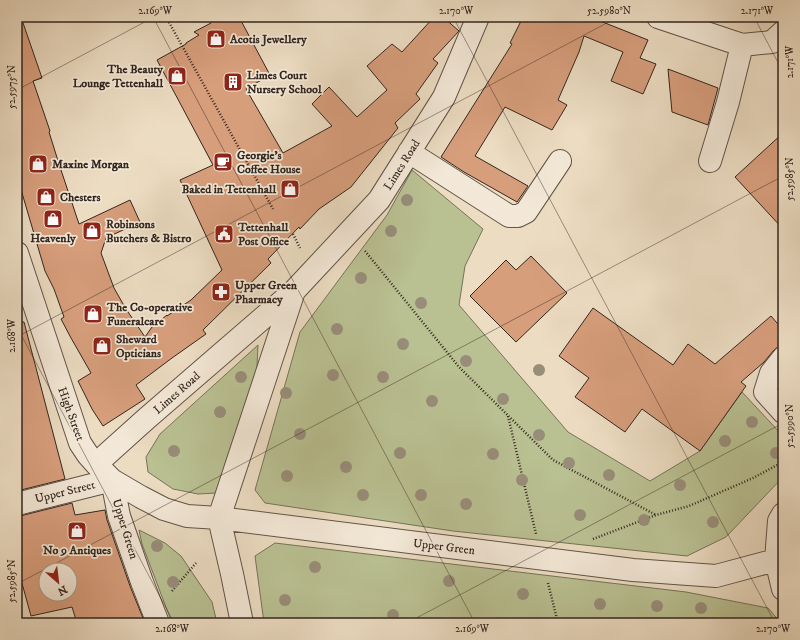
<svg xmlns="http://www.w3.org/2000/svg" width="800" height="640" viewBox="0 0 800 640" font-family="'IM FELL DW Pica',serif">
  <rect width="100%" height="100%" fill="#ecdcc2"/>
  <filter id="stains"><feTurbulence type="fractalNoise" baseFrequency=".005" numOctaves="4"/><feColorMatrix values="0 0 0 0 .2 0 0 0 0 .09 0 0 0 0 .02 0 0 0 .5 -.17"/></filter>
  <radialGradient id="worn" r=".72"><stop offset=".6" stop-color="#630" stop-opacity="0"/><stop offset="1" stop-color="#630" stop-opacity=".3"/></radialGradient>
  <path fill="#b9c092" stroke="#767358" d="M 412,170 L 483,229 L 465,266 L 459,305 L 568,432 L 650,481 L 700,451 L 742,392 L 783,436 L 783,477 L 726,537 L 687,556 L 453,531 L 265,503 L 255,490 L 300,332 L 387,215 Z
    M 258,345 L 256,386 L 217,493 L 198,494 L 173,489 L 148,472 L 146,457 L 160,434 Z
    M 139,530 L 165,543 L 181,556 L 212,602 L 217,623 L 172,623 L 142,544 Z
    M 275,543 L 686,592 L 768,608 L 781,623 L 264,623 L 255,556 Z"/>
  <path fill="#d79e7c" stroke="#33261f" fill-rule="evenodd" d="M 17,17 L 21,17 L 42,78 L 33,81 L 50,131 L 49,132 L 59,164 L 79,224 L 130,200 L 140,222 L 106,238 L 101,253 L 114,288 L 126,309 L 145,337 L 152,327 L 167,315 L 167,316 L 191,300 L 222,270 L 180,180 L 213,165 L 157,60 L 186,44 L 186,43 L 199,35 L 194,32 L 211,23 L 209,17 L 239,17 L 270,75 L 246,89 L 283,153 L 332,126 L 312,104 L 329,87 L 357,117 L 387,90 L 367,66 L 392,44 L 402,52 L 434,17 L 443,17 L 459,31 L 433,59 L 438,63 L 416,94 L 420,99 L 395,123 L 398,128 L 351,187 L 319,209 L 300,229 L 299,227 L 268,259 L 271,263 L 203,330 L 206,334 L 172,358 L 136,385 L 145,399 L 103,426 L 92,409 L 78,381 L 91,373 L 71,338 L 61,319 L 64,317 L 54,289 L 45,271 L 17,176 Z
    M 523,17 L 590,17 L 648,40 L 640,58 L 656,64 L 643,94 L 611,81 L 623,52 L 584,36 L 579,52 L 558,100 L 567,105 L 552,130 L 505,107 L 475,156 L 528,186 L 517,202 L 464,172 L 441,157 L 512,44 L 510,43 Z
    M 668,69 L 718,88 L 708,125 L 672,112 Z
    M 783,133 L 783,229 L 735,177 Z
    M 531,256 L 567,293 L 516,342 L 470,296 L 506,260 L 516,270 Z
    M 593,308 L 673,365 L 688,344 L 715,364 L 771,316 L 783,330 L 783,346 L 778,347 L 774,350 L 764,362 L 741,382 L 746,386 L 700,451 L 642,409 L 625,432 L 575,397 L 589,378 L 559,356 Z
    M 17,322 L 24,322 L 65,479 L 17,491 Z
    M 72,503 L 75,515 L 105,510 L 107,520 L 130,586 L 145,623 L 77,623 L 72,607 L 31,616 L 17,565 L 17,516 L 20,516 ZM 46,570 L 70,570 L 70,594 L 46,594 Z"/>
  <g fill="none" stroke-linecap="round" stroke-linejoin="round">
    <g stroke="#615448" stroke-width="24">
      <path id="minor" d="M 658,17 L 742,45 L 772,42 L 783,32
        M 409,152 L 509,216 L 518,216 L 526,212 L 560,161
        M 710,161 L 728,102 L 742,45
        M 17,253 L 80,443 L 88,455 L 96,464 L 112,480 L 141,497 L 164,509 L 187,516 L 219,518 L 633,570 L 716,576 L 776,560
        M 783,358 L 771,373 L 765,392 L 783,412
        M 96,464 L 146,419 L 294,291 L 379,200 L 444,97 L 478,17
        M 17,504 L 112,480 L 119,516 L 142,582 L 158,623
        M 783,514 L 779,521 L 776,560 L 783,589
        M 219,518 L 294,291
        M 219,518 L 232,574 L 242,623"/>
    </g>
    <path stroke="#33261f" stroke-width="2.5" stroke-dasharray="1 2" stroke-linecap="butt" d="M 166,17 L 273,209
      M 293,234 L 300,248
      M 365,251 L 459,367 L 553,460 L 656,515
      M 508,416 L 536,534
      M 593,539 L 656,515 L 689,506 L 753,478 L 783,462
      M 548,583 L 558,623
      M 172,591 L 196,563"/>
    <use href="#minor" stroke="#f3e8d7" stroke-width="22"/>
  </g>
  <g fill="#988d78">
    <circle cx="407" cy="200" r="6"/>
    <circle cx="391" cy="231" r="6"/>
    <circle cx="361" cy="278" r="6"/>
    <circle cx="421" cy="303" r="6"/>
    <circle cx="337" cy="329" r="6"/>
    <circle cx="403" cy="344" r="6"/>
    <circle cx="466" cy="361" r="6"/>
    <circle cx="539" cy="370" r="6"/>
    <circle cx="333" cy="375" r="6"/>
    <circle cx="241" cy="377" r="6"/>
    <circle cx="383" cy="377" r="6"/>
    <circle cx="286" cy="393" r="6"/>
    <circle cx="503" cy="399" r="6"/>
    <circle cx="432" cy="401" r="6"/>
    <circle cx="220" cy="412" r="6"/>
    <circle cx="752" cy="422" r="6"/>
    <circle cx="300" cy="434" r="6"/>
    <circle cx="539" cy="435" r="6"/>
    <circle cx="725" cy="441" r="6"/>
    <circle cx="174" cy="451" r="6"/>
    <circle cx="400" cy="453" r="6"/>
    <circle cx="776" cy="453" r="6"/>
    <circle cx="493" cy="454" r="6"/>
    <circle cx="569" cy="463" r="6"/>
    <circle cx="346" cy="467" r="6"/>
    <circle cx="609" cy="475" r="6"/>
    <circle cx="287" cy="476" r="6"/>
    <circle cx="522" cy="480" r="6"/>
    <circle cx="680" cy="485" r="6"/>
    <circle cx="363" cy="495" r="6"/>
    <circle cx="421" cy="495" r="6"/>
    <circle cx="466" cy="504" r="6"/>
    <circle cx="580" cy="515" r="6"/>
    <circle cx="644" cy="520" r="6"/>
    <circle cx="713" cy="522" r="6"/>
    <circle cx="157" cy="546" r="6"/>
    <circle cx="315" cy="567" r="6"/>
    <circle cx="449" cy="581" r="6"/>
    <circle cx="173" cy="582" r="6"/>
    <circle cx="523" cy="594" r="6"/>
    <circle cx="285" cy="600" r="6"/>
    <circle cx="600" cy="604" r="6"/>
    <circle cx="657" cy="606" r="6"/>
    <circle cx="701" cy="608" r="6"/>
    <circle cx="393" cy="615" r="6"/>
  </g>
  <path fill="none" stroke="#33261f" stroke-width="1" stroke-opacity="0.45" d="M 153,17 L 475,623M 453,17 L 775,623M 754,17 L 783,72M 17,90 L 154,17M 17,327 L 174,623M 17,337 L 618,17M 17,584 L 783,176M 407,623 L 783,423"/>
  <defs>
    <g id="shop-square" transform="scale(1)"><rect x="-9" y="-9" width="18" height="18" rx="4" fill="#8f2418" stroke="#f3e8d7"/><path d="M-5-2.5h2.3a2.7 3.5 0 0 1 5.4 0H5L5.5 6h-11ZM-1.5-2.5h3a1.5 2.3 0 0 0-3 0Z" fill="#fff"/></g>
    <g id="building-square" transform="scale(1)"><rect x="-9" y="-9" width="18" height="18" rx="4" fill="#8f2418" stroke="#f3e8d7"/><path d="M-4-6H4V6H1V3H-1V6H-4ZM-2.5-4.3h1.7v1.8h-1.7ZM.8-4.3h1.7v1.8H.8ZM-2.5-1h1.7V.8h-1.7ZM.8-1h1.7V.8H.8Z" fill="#fff"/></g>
    <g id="cafe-square" transform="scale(1)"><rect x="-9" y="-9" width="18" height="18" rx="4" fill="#8f2418" stroke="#f3e8d7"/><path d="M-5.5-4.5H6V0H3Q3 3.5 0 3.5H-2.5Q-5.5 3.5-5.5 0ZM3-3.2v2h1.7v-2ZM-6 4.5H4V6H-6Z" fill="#fff"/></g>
    <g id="civic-square" transform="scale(1)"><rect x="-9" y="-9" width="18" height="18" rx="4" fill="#8f2418" stroke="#f3e8d7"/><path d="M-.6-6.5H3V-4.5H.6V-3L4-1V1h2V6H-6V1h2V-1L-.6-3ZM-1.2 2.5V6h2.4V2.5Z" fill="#fff"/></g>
    <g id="pharmacy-square" transform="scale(1)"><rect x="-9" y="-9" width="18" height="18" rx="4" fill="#8f2418" stroke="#f3e8d7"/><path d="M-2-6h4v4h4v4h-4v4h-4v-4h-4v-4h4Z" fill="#fff"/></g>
  </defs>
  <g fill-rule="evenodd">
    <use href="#shop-square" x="216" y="39"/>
    <use href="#shop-square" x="177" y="76"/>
    <use href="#building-square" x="233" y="82"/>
    <use href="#cafe-square" x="223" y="162"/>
    <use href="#shop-square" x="38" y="164"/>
    <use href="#shop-square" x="290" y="189"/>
    <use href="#shop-square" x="46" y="197"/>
    <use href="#shop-square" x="53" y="219"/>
    <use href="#shop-square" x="92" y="231"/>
    <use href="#civic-square" x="224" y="234"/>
    <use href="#pharmacy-square" x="221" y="292"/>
    <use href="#shop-square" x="93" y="314"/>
    <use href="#shop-square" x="102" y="346"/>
    <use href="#shop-square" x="77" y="531"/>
  </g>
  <g text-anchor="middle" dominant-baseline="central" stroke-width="3.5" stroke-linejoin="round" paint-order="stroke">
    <g font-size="12" font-weight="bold" fill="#33261f" stroke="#f3e8d7" text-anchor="start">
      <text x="230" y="39">Acotis Jewellery</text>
      <text x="163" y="69" text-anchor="end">The Beauty<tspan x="163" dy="14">Lounge Tettenhall</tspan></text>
      <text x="247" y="75">Limes Court<tspan x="247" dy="14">Nursery School</tspan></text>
      <text x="237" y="155">Georgie's<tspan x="237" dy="14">Coffee House</tspan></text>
      <text x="52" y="164">Maxine Morgan</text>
      <text x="276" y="189" text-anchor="end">Baked in Tettenhall</text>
      <text x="60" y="197">Chesters</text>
      <text x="106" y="224">Robinsons<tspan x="106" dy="14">Butchers &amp; Bistro</tspan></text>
      <text x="238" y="227">Tettenhall<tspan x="238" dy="14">Post Office</tspan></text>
      <text x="53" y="238" text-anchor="middle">Heavenly</text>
      <text x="235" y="285">Upper Green<tspan x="235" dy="14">Pharmacy</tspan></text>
      <text x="107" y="307">The Co-operative<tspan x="107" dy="14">Funeralcare</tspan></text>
      <text x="116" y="339">Sheward<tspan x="116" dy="14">Opticians</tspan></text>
      <text x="77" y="550" text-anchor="middle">No 9 Antiques</text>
    </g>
    <g font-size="12" fill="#33261f" stroke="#f3e8d7">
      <text transform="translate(402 165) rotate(-58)">Limes Road</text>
      <text transform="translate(177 393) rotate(-41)">Limes Road</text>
      <text transform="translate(71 414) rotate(70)">High Street</text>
      <text transform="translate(65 492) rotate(-14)">Upper Street</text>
      <text transform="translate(125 529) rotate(73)">Upper Green</text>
      <text transform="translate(444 547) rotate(7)">Upper Green</text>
    </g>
  </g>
  <rect width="800" height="640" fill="none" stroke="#ecdcc2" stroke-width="44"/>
  <g transform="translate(58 582) rotate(152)"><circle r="19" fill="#f3e8d7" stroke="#a69a8d"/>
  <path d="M0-3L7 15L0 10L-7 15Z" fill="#8f2418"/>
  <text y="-6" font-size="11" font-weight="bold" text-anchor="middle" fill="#33261f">N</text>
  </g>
  <rect x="22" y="22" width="756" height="596" fill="none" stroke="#33261f" stroke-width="1.5"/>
  <g font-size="10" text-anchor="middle" fill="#33261f">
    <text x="155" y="14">2.169°W</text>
    <text x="456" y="14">2.170°W</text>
    <text x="609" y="14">52.5980°N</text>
    <text x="757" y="14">2.171°W</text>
    <text transform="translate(789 62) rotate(-90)" y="4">2.171°W</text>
    <text transform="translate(11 87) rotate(-90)" y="4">52.5975°N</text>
    <text transform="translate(789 179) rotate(-90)" y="4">52.5985°N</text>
    <text transform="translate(11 336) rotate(-90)" y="4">2.168°W</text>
    <text transform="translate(789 426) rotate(-90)" y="4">52.5990°N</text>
    <text transform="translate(11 581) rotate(-90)" y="4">52.5985°N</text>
    <text x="172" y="632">2.168°W</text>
    <text x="472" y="632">2.169°W</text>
    <text x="773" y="632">2.170°W</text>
  </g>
  <rect width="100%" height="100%" filter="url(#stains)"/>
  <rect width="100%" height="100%" fill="url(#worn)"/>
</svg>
